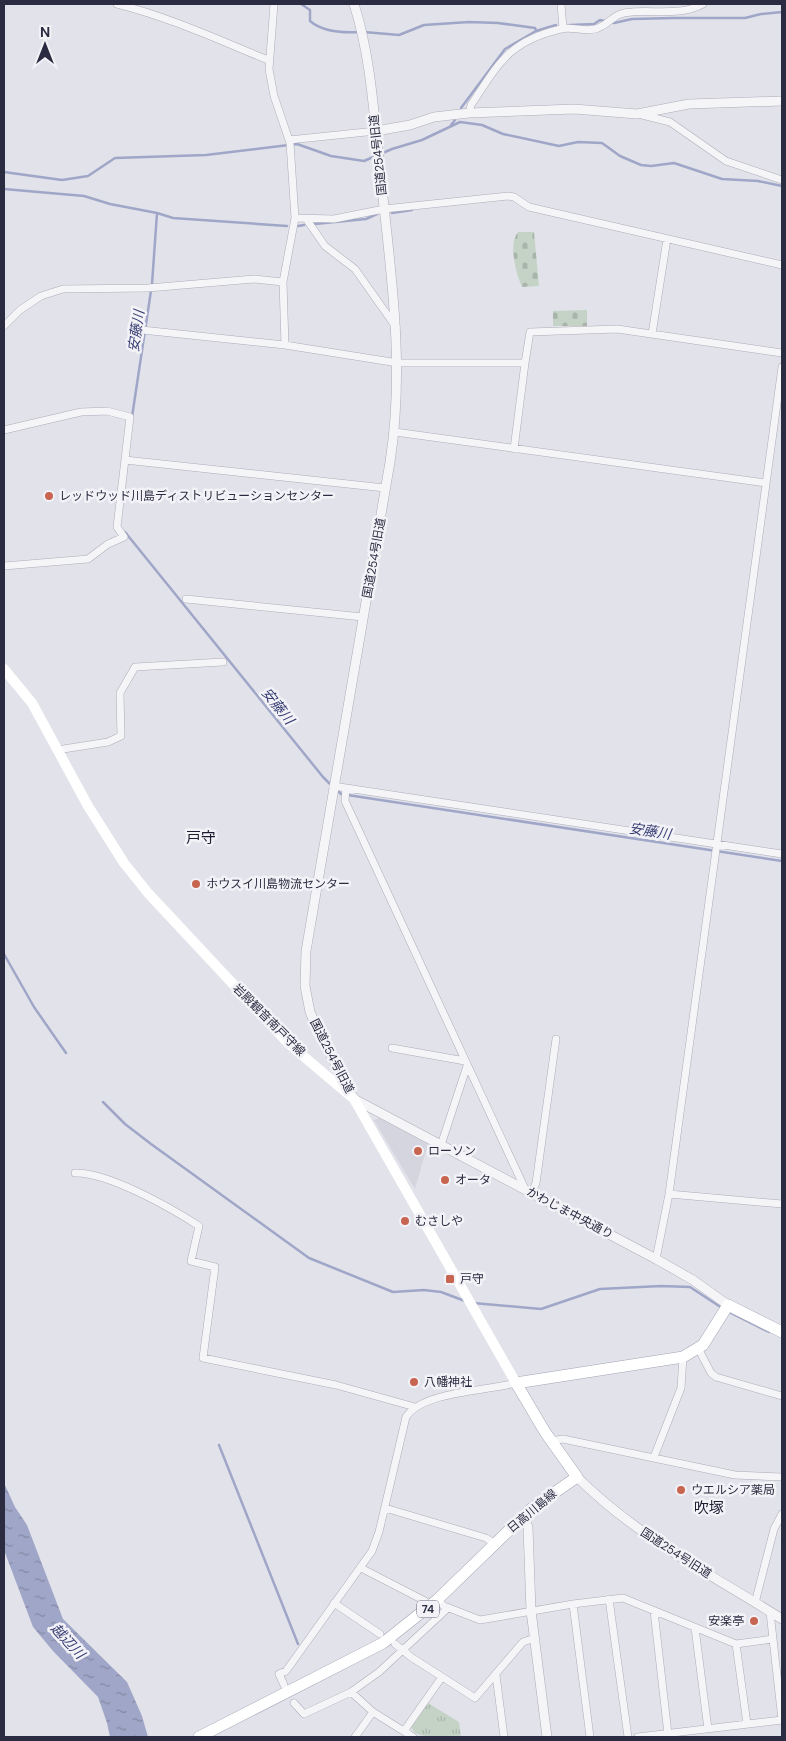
<svg xmlns="http://www.w3.org/2000/svg" width="786" height="1741" viewBox="0 0 786 1741" font-family="'DM Sans','Noto Sans JP',sans-serif">
  <defs>
    <pattern id="cemetery-stones" width="16" height="16" patternUnits="userSpaceOnUse" patternTransform="scale(1.25)"><rect width="16" height="16" fill="#c4d3c5"/><path d="M2 7V4a2 2 0 0 1 4 0v3zM10 15v-3a2 2 0 0 1 4 0v3z" fill="#a9b5aa"/></pattern>
    <pattern id="park-tufts" width="24" height="20" patternUnits="userSpaceOnUse" patternTransform="scale(1.25)"><rect width="24" height="20" fill="#c4d3c5"/><path d="M3 7l-1-3M5 7V3M7 7l1-3M15 17l-1-3M17 17v-4M19 17l1-3" fill="none" stroke="#a9b5aa"/></pattern>
    <pattern id="water-ripples" width="26" height="14" patternUnits="userSpaceOnUse" patternTransform="scale(1.25)"><rect width="26" height="14" fill="#a0a6c7"/><path d="M2 4q2-2 4 0t4 0M15 11q2-2 4 0t4 0" fill="none" stroke="#8387a3"/></pattern>
  </defs>
  <rect width="100%" height="100%" fill="#e2e3ea"/>
  <path fill="#d5d5df" d="M 379,1118 L 428,1144 L 415,1189 L 374,1120 Z"/>
  <path fill="url(#cemetery-stones)" d="M 518,232 L 534,232 L 539,286 L 522,287 C 516,273 508,245 518,232 Z
    M 587,310 L 587,326 L 553,326 L 553,311 Z"/>
  <path fill="url(#park-tufts)" d="M 428,1703 L 459,1722 L 461,1737 C 447,1737 416,1741 411,1727 Z"/>
  <path fill="url(#water-ripples)" d="M 4,1483 L 15,1507 L 27,1525 L 63,1619 L 127,1682 L 142,1716 L 148,1737 L 110,1737 L 107,1723 L 98,1697 L 53,1651 L 33,1627 L 4,1550 Z"/>
  <g fill="none" stroke-linecap="round" stroke-linejoin="round">
    <path stroke="#a0a6c7" stroke-width="2.5" d="M 301,4 L 310,10 L 310,21 C 323,32 343,33 359,32
      M 570,25 L 594,24 L 600,20 L 614,23 L 632,19 L 674,18 L 745,18 L 761,14 L 782,12
      M 364,32 L 399,35 L 424,25 L 469,22 L 498,23 L 535,28 L 536,31
      M 461,108 L 505,49 L 536,31 L 556,25
      M 451,125 L 455,120
      M 4,172 L 62,180 L 88,176 L 115,158 L 206,155 L 297,144 L 331,156 L 364,161 L 392,149 L 422,140 L 460,122 L 482,125 L 503,134 L 559,146 L 578,142 L 602,143 L 620,156 L 641,165 L 651,166 L 674,163 L 722,179 L 758,181 L 782,186
      M 4,189 L 84,196 L 110,204 L 157,213 L 173,218 L 287,226
      M 392,213 L 412,210
      M 315,224 L 366,219 L 377,214
      M 298,226 L 304,225
      M 132,417 L 152,284 L 157,213
      M 125,532 L 323,777 L 332,786
      M 336,789 L 341,794 L 782,861
      M 4,954 L 34,1007 L 66,1053
      M 103,1102 L 125,1124 L 151,1144 L 309,1258 L 393,1292 L 424,1290 L 441,1292 L 465,1301
      M 473,1303 L 541,1309 L 600,1289 L 661,1286 L 690,1287 L 722,1308
      M 729,1312 L 769,1332
      M 219,1445 L 298,1644"/>
    <g stroke="#abacb7" stroke-width="8">
      <path id="minor" d="M 117,4 C 169,17 219,40 268,60
        M 274,4 L 269,69 L 274,96 L 290,143 L 295,218 L 283,282 L 285,345
        M 561,4 L 563,28
        M 469,113 L 471,105 C 499,63 509,41 561,29 C 572,26 588,33 598,28 C 613,22 612,13 632,12 C 655,10 681,16 703,4
        M 642,115 L 670,122 L 726,161 L 782,180
        M 289,140 L 376,131
        M 295,218 L 334,219 L 384,209 L 508,196 L 514,197 L 529,207 L 782,265
        M 307,220 L 325,246 L 355,269 L 396,327
        M 4,326 L 20,310 L 41,296 L 63,289 L 148,288 L 254,279 L 283,282
        M 142,330 L 285,345 L 398,363 L 525,363 L 530,332 L 617,329 L 782,353
        M 652,334 L 667,239
        M 4,430 L 81,412 L 107,411 L 130,417 L 117,527 L 124,537 L 108,544 L 88,559 L 4,566
        M 395,432 L 766,483
        M 514,449 L 525,363
        M 125,460 L 385,488
        M 186,599 L 363,617
        M 57,750 L 108,742 L 121,736 L 120,693 L 135,667 L 223,662
        M 333,786 L 782,854
        M 346,788 L 345,801 L 525,1189
        M 392,1048 L 465,1061
        M 441,1145 L 467,1066
        M 75,1173 C 108,1172 171,1208 199,1226 L 191,1261 L 215,1267 L 203,1358 L 336,1385 L 415,1407
        M 532,1193 L 536,1183 L 556,1039
        M 669,1194 L 782,1204
        M 656,1259 L 669,1194 L 782,367
        M 698,1348 L 711,1373 L 716,1377 L 782,1396
        M 551,1441 L 563,1439 L 735,1475 L 782,1477
        M 654,1457 L 681,1388 L 683,1357
        M 385,1508 L 486,1538 L 495,1544
        M 361,1568 L 425,1601
        M 609,1599 L 628,1737
        M 437,1600 L 444,1606 L 480,1620 L 573,1604 L 623,1598 L 736,1644 L 773,1639
        M 334,1603 L 380,1634
        M 755,1603 L 774,1529 L 782,1514
        M 573,1604 L 590,1737
        M 654,1611 L 668,1734
        M 770,1612 L 782,1720
        M 695,1628 L 708,1729
        M 395,1644 L 411,1657 L 475,1698 L 523,1642 L 535,1638
        M 736,1644 L 747,1724
        M 496,1675 L 504,1737
        M 284,1685 L 279,1674 L 286,1671 L 372,1551 L 379,1532 L 406,1417 C 423,1391 487,1391 516,1383
        M 351,1692 L 373,1712 L 413,1737
        M 294,1703 L 304,1714 L 351,1692 L 379,1672 L 448,1608
        M 404,1731 L 442,1677
        M 355,1737 L 373,1712
        M 638,1737 L 782,1720"/>
    </g>
    <g stroke="#abacb7" stroke-width="10">
      <path id="tertiary" d="M 354,4 C 372,60 374,121 381,179 C 391,274 405,367 390,462 L 306,951 L 305,986 L 310,1012 L 319,1033 L 354,1099 L 656,1259 L 693,1280 L 728,1305
        M 376,131 L 410,125 L 434,117 L 469,113 L 574,109 L 637,114 L 689,104 L 782,101
        M 577,1477 C 636,1536 712,1575 782,1619
        M 523,1516 L 528,1527 L 531,1611 L 547,1737"/>
    </g>
    <g stroke="#a2a4b5" stroke-width="12">
      <path id="primary" d="M 199,1737 L 383,1643 L 437,1600 L 531,1509 L 577,1477 L 545,1432 L 516,1383 L 683,1357 L 703,1345 L 728,1305 L 782,1332"/>
    </g>
    <use href="#minor" stroke="#f5f5f8" stroke-width="7"/>
    <use href="#tertiary" stroke="#f5f5f8" stroke-width="9"/>
    <path stroke="#fff" stroke-width="10" d="M 4,669 L 32,703 L 88,806 L 124,863 L 148,893 L 289,1044 L 354,1099 L 516,1383"/>
    <use href="#primary" stroke="#fff" stroke-width="11"/>
  </g>
  <g fill="#c76550" stroke="#f2f2f7" stroke-width="2">
    <circle cx="49" cy="496" r="5"/>
    <circle cx="196" cy="884" r="5"/>
    <circle cx="418" cy="1151" r="5"/>
    <circle cx="445" cy="1180" r="5"/>
    <circle cx="405" cy="1221" r="5"/>
    <rect x="445" y="1274" width="10" height="10" rx="2.5"/>
    <circle cx="414" cy="1382" r="5"/>
    <circle cx="681" cy="1490" r="5"/>
    <circle cx="754" cy="1621" r="5"/>
  </g>
  <g text-anchor="middle" dominant-baseline="central" stroke-width="5" stroke-linejoin="round" paint-order="stroke">
    <rect fill="#f2f2f7" stroke="#676778" stroke-width="1" x="417" y="1600.5" width="22" height="17" rx="4"/>
    <g font-size="11" font-weight="bold" fill="#2b2c41">
      <text x="428" y="1609">74</text>
    </g>
    <g font-size="12" fill="#2b2c41" stroke="#f2f2f7">
      <text transform="translate(378 155) rotate(-96)">国道254号旧道</text>
      <text transform="translate(374 558) rotate(-80)">国道254号旧道</text>
      <text transform="translate(269 1020) rotate(45)">岩殿観音南戸守線</text>
      <text transform="translate(332 1056) rotate(63)">国道254号旧道</text>
      <text transform="translate(570 1213) rotate(28)">かわじま中央通り</text>
      <text transform="translate(532 1511) rotate(-40)">日高川島線</text>
      <text transform="translate(676 1553) rotate(33)">国道254号旧道</text>
    </g>
    <g font-size="12" fill="#2b2c41" stroke="#f2f2f7" text-anchor="start">
      <text x="59" y="496">レッドウッド川島ディストリビューションセンター</text>
      <text x="206" y="884">ホウスイ川島物流センター</text>
      <text x="428" y="1151">ローソン</text>
      <text x="455" y="1180">オータ</text>
      <text x="415" y="1221">むさしや</text>
      <text x="460" y="1279">戸守</text>
      <text x="424" y="1382">八幡神社</text>
      <text x="691" y="1490">ウエルシア薬局</text>
      <text x="744" y="1621" text-anchor="end">安楽亭</text>
    </g>
    <g font-size="14" font-style="italic" fill="#383e73" stroke="#f2f2f7">
      <text transform="translate(136 331) rotate(-82)">安藤川</text>
      <text transform="translate(278 706) rotate(51)">安藤川</text>
      <text transform="translate(650 831) rotate(9)">安藤川</text>
      <text transform="translate(68 1641) rotate(47)">越辺川</text>
    </g>
    <g font-size="15" fill="#1d1d32" stroke="#f2f2f7">
      <text x="201" y="838">戸守</text>
      <text x="709" y="1508">吹塚</text>
    </g>
  </g>
  <rect width="786" height="1741" fill="none" stroke="#2b2c41" stroke-width="10"/>
  <g transform="translate(45 45)" stroke="#f2f2f7" stroke-width="4" paint-order="stroke">
  <path d="M0-4L9 19L0 12L-9 19Z" fill="#2b2c41"/>
  <text y="-8" font-size="14" font-weight="bold" text-anchor="middle" fill="#2b2c41">N</text>
  </g>
</svg>
